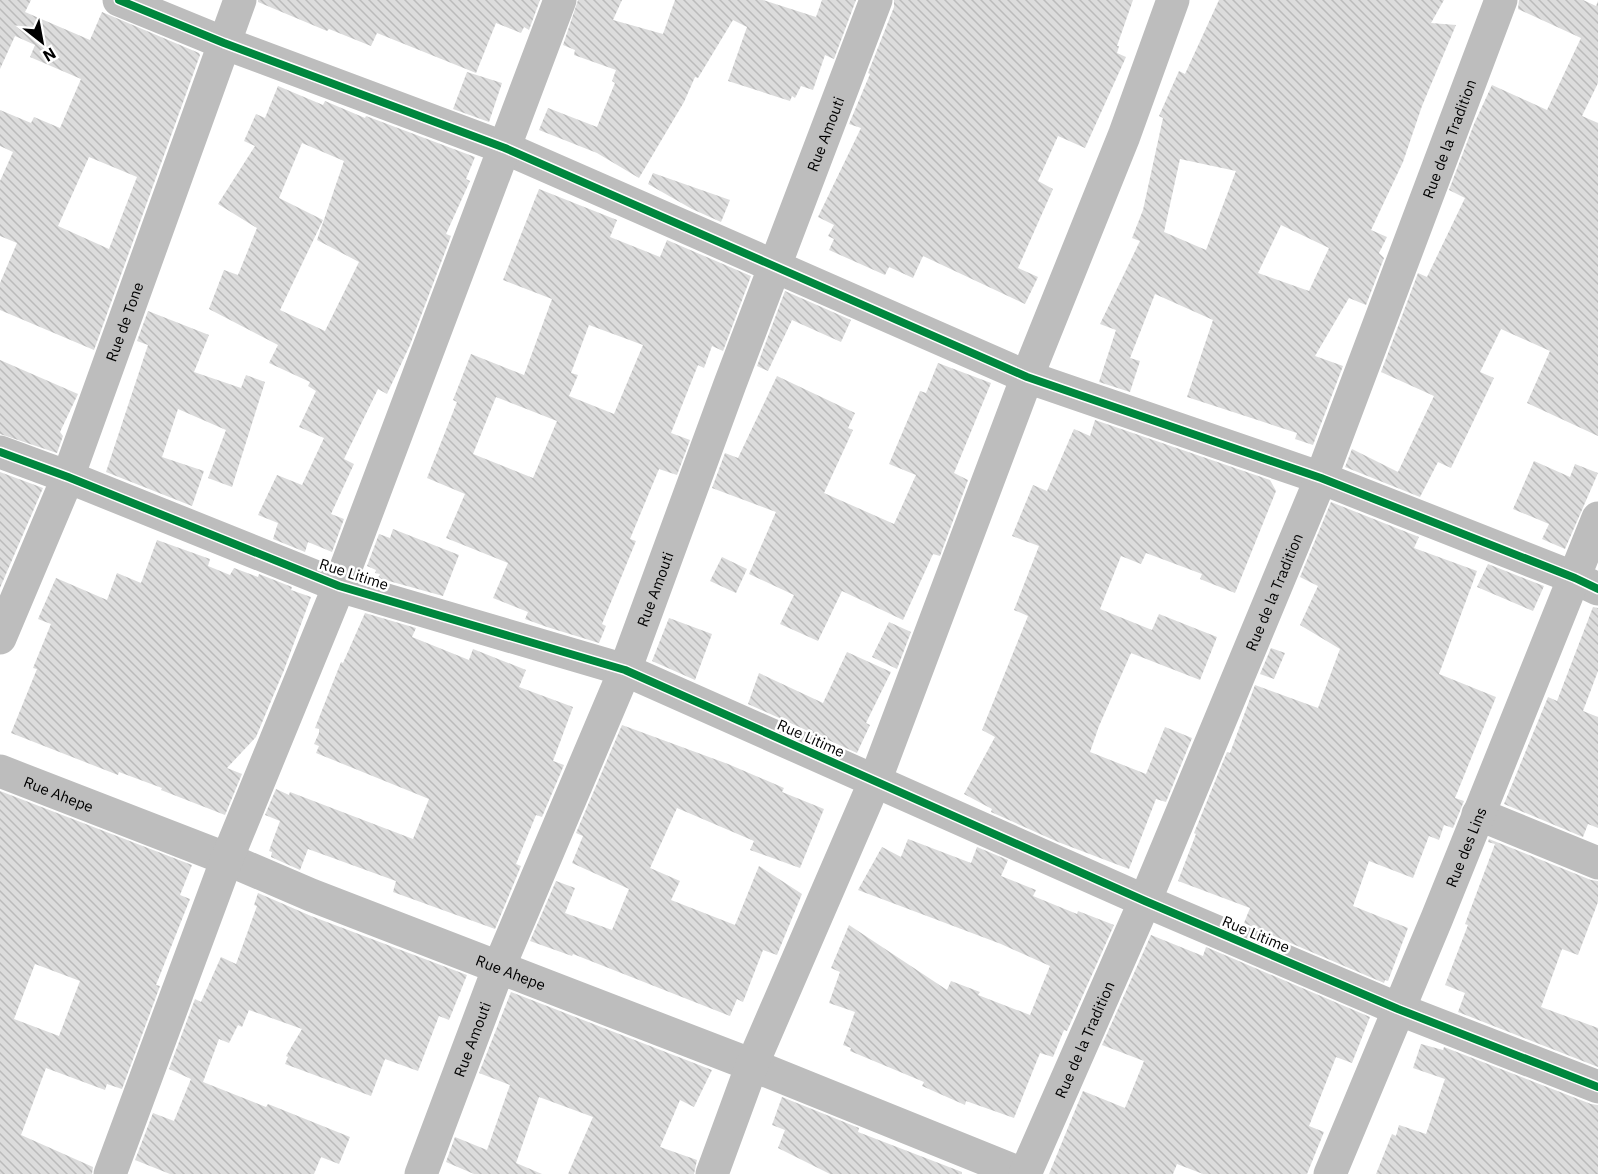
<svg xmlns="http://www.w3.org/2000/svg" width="1598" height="1174" viewBox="0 0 1598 1174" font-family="'IBM Plex Sans',sans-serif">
  <defs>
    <pattern id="building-back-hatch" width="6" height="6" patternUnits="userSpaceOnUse" patternTransform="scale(1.5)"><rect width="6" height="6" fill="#dcdcdc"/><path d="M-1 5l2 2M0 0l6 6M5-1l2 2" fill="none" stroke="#bbb"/></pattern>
  </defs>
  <rect width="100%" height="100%" fill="#fff"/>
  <path fill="url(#building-back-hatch)" fill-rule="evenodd" d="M 0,0 L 31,0 L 25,12 L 90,40 L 102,12 L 199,53 L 200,55 L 94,350 L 0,310 L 0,283 L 17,243 L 0,236 L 0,181 L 13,152 L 0,146 L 0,110 L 31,123 L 34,117 L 60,128 L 81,79 L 30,57 L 35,45 L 15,36 L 0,69 ZM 89,157 L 137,177 L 109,249 L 58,226 Z
    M 258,0 L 540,0 L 529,30 L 524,27 L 521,33 L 496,23 L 476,73 L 377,33 L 371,46 L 329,29 L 327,31 L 258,2 Z
    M 578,0 L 622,0 L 613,20 L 663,34 L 675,0 L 763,0 L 816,17 L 822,0 L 856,0 L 834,59 L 825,55 L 813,90 L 801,86 L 795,98 L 792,96 L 790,101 L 728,81 L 747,27 L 733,20 L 698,78 L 695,77 L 684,102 L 639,178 L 597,153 L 539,130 L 548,108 L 597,127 L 615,83 L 612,81 L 616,70 L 574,55 L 575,50 L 563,45 Z
    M 894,0 L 1133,0 L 1117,46 L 1119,46 L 1117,53 L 1126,57 L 1085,148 L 1058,136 L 1038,181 L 1053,189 L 1018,268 L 1038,277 L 1025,304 L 923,256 L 913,278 L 889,267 L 885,275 L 829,250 L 834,239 L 828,236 L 834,225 L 818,217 L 861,128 L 849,124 L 870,74 L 868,73 L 894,7 Z
    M 1219,0 L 1444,0 L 1431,23 L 1456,25 L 1422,106 L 1403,162 L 1371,230 L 1387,237 L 1379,253 L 1384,258 L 1366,305 L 1349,298 L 1315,356 L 1343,366 L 1313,445 L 1295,439 L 1297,433 L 1187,397 L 1213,320 L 1155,294 L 1130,358 L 1140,361 L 1130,392 L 1099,382 L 1116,330 L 1100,324 L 1140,241 L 1132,238 L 1143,210 L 1163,118 L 1159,116 L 1179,71 L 1185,74 ZM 1180,159 L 1236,171 L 1206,250 L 1164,232 ZM 1281,225 L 1329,248 L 1309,291 L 1258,273 Z
    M 1519,0 L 1583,0 L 1596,6 L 1598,1 L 1598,83 L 1582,116 L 1598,123 L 1598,436 L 1527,403 L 1550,351 L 1501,329 L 1480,372 L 1494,378 L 1451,468 L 1438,462 L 1420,497 L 1345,467 L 1352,449 L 1398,472 L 1434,396 L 1381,372 L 1418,273 L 1427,277 L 1465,198 L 1449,190 L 1474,124 L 1492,85 L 1547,110 L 1581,38 L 1518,9 Z
    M 467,72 L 502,83 L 489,122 L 453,109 Z
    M 278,86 L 323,105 L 325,101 L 365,118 L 366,116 L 475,157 L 466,179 L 470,181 L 446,234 L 451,236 L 410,345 L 387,394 L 378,389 L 344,459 L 354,464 L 331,514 L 344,519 L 332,552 L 308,542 L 305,552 L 273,539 L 278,523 L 258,515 L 277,475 L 302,485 L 324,438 L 299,427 L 316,391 L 308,386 L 310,382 L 269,363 L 278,345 L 209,309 L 224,270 L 238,275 L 257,228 L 218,204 L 255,146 L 244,141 L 256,114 L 265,118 ZM 302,143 L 344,161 L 317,240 L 359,262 L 325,331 L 280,310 L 323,220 L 279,198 Z
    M 653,173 L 730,200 L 721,222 L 692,209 L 648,184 Z
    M 539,189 L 617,220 L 610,237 L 660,257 L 667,240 L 751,276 L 723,351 L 712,346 L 704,368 L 698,365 L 671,433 L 690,440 L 677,475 L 659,469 L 630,539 L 636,541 L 602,624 L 606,626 L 599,643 L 547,627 L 525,619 L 528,612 L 493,598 L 508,563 L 446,538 L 465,494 L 427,478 L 457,402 L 453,400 L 471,354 L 524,375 L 552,299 L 503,280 ZM 589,325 L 643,345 L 614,414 L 569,396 L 578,375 L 571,373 ZM 496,397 L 557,421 L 533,478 L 473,454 Z
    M 785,291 L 851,320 L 841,342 L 792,320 L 768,371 L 757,366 Z
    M 148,311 L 209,335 L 194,372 L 241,388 L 246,375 L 265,382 L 232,487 L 208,478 L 226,430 L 178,409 L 162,457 L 204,471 L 192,506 L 106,472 L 148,345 L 137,341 Z
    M 0,360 L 78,394 L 60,432 L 63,436 L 57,453 L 0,434 Z
    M 938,363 L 991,383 L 954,473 L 968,480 L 940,556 L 933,554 L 903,620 L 842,591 L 818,641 L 780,624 L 794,595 L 749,574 L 776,512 L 712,488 L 725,453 L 738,458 L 777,376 L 855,413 L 848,428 L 853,430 L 824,493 L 894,524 L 916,475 L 889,464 L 920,391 L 926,393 Z
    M 1095,420 L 1270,480 L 1276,491 L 1235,593 L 1200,579 L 1202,574 L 1146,553 L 1141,564 L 1121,556 L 1100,609 L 1152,630 L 1159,614 L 1217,637 L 1200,680 L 1131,653 L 1099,726 L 1090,752 L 1146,774 L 1165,727 L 1192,738 L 1166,802 L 1156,799 L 1129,869 L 1058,842 L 991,812 L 992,809 L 964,794 L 995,737 L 982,730 L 1028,616 L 1014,610 L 1039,546 L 1012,536 L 1033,485 L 1047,491 L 1074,429 L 1090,436 Z
    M 1534,461 L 1570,477 L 1575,464 L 1598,473 L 1565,549 L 1542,539 L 1549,524 L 1513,509 Z
    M 0,472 L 43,488 L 0,588 Z
    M 1331,502 L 1419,537 L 1414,548 L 1477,571 L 1439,674 L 1496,697 L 1455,798 L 1464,801 L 1453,828 L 1444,825 L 1439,840 L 1429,836 L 1413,878 L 1369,861 L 1353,906 L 1408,928 L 1388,981 L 1385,980 L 1384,983 L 1244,923 L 1250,908 L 1178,881 L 1196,834 L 1194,833 L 1201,816 L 1227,752 L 1230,753 L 1255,685 L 1318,708 L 1340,649 L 1300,625 L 1318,586 L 1300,577 Z
    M 393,529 L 459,555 L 443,596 L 378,578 L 380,574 L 375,573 L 376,570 L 367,566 L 379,534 L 390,538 Z
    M 157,540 L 210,559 L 208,566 L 230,575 L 234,568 L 258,577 L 259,574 L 292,587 L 291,590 L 311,597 L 284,670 L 256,737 L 227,768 L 242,774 L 225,815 L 161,790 L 162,788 L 119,772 L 118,775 L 11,733 L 37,669 L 33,668 L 51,624 L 38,619 L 56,578 L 107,600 L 117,573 L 141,583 Z
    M 722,557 L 747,569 L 736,593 L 710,581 Z
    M 1488,564 L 1544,586 L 1533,611 L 1477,587 Z
    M 1593,607 L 1598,608 L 1598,671 L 1583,711 L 1598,717 L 1598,828 L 1588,824 L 1583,837 L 1504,804 L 1548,697 L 1557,701 Z
    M 365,613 L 416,628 L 412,637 L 469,660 L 473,649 L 526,670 L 519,687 L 573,707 L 553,761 L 564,765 L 542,817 L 536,815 L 516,864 L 521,866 L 495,929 L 393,892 L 396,881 L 308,849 L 300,870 L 271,857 L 272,852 L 269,851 L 280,821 L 265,815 L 276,789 L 289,795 L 290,792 L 413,839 L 429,799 L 316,753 L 319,746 L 314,744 L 319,733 L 319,729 L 315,728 L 341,662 L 343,663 Z
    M 669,618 L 712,634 L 695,680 L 652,661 Z
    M 889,622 L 911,632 L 897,669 L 872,657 Z
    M 1271,648 L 1285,653 L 1274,679 L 1260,674 Z
    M 847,652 L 891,672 L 866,723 L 870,725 L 857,753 L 748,704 L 759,673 L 823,703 Z
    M 622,725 L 728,764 L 784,788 L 782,792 L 824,809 L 800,868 L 750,850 L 754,841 L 677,808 L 650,868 L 680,881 L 671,900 L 735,925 L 759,866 L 802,894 L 777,955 L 763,950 L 743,1002 L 737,999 L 730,1016 L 573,954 L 572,956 L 530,941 L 556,881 L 575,888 L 565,913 L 612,930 L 629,889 L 572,863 L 583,836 L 576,833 Z
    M 0,791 L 192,865 L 180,895 L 190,899 L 156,985 L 160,986 L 122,1089 L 107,1084 L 105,1090 L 46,1068 L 21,1135 L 93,1167 L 92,1174 L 0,1174 ZM 35,964 L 80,981 L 59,1036 L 14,1019 Z
    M 908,839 L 971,863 L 977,847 L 1008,860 L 1001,876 L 1036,890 L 1033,896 L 1077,914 L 1078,911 L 1114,925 L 1067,1031 L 1064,1030 L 1053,1057 L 1040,1053 L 1014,1118 L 966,1101 L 965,1105 L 922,1086 L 924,1082 L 850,1051 L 851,1048 L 843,1045 L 855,1012 L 829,1003 L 840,972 L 831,968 L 849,925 L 947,990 L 951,981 L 980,992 L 978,995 L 1030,1015 L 1050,966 L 1001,944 L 858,890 L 882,847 L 901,857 Z
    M 1489,839 L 1591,880 L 1598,881 L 1598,902 L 1578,955 L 1562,949 L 1541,1007 L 1598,1028 L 1598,1067 L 1458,1012 L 1465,993 L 1445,985 L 1468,925 L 1465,924 L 1495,844 L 1488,842 Z
    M 258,893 L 311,916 L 467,975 L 449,1020 L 439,1016 L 418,1071 L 385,1059 L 371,1096 L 285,1064 L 288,1057 L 286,1056 L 302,1029 L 249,1010 L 242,1027 L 238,1025 L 229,1043 L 219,1039 L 203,1082 L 266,1107 L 268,1104 L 350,1137 L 339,1164 L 321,1157 L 314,1174 L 170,1174 L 135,1160 L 153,1113 L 174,1121 L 191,1079 L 169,1069 L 195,999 L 201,1002 L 221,957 L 236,964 L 257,906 L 254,905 Z
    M 1151,935 L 1203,956 L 1206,947 L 1370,1017 L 1352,1063 L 1336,1057 L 1309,1126 L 1324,1132 L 1307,1174 L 1203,1174 L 1177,1164 L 1173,1174 L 1049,1174 L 1083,1091 L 1125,1108 L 1144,1061 L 1102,1045 Z
    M 511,992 L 712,1070 L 694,1107 L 680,1100 L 660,1147 L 697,1160 L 694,1174 L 568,1174 L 593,1117 L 539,1097 L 516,1163 L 542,1174 L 474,1174 L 446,1162 L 455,1137 L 487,1150 L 510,1085 L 479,1073 Z
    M 1421,1044 L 1443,1050 L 1444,1047 L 1591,1104 L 1598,1105 L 1598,1174 L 1376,1174 L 1392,1134 L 1396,1136 L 1399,1125 L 1426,1134 L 1445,1079 L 1413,1068 Z
    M 782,1097 L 859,1128 L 858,1132 L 962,1172 L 962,1174 L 830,1174 L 778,1148 L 785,1130 L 772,1125 Z"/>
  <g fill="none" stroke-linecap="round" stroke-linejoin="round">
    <g stroke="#bdbdbd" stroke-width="33">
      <path d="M 119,0 L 224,43 L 505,148 L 1027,377 L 1321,478 L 1575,578 L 1598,589"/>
      <path d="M 0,452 L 68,477 L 339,586 L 625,670 L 1145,901 L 1398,1009 L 1598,1087"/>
      <path id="s1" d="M 0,638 L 68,477 L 240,0"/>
      <path id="s2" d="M 0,771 L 227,859 L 311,895 L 752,1065 L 1022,1174"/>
      <path d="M 1478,814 L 1598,863"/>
      <path d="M 110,1174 L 227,859 L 339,586 L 560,0"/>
      <path id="s3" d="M 421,1174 L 499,967 L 625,670 L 730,384 L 876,0"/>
      <path d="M 712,1174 L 752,1065 L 875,781 L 1027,377 L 1124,136 L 1173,0"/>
      <path id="s4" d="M 1025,1174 L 1145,901 L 1321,478 L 1501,0"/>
      <path id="s5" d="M 1330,1174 L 1437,918 L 1598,518"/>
    </g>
    <g stroke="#fff" stroke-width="11">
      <path id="cycleway" d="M 119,0 L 224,43 L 505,148 L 1027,377 L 1321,478 L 1575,578 L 1598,589
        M 0,452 L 68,477 L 339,586 L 625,670 L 1145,901 L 1398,1009 L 1598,1087"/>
    </g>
    <use href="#cycleway" stroke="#00873e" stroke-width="8"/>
  </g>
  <g text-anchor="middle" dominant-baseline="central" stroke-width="5" stroke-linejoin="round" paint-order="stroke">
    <g font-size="15" fill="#000" stroke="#fff">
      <text stroke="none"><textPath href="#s3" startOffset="1116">Rue Amouti</textPath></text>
      <text stroke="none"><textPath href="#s4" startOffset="1119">Rue de la Tradition</textPath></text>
      <text stroke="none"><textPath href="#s1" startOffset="340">Rue de Tone</textPath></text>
      <text transform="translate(354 574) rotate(18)">Rue Litime</text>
      <text stroke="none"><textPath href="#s3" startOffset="630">Rue Amouti</textPath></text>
      <text stroke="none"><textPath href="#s4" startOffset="633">Rue de la Tradition</textPath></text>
      <text transform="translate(811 738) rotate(24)">Rue Litime</text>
      <text stroke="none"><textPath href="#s2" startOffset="63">Rue Ahepe</textPath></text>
      <text stroke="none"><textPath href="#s5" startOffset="354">Rue des Lins</textPath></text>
      <text transform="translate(1256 934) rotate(23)">Rue Litime</text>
      <text stroke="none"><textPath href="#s2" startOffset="549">Rue Ahepe</textPath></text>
      <text stroke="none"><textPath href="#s3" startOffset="144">Rue Amouti</textPath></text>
      <text stroke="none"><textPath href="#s4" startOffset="147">Rue de la Tradition</textPath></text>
    </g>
  </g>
  <g transform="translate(42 42) rotate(149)" stroke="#ffffff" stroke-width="4.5" paint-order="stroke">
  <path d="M0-4.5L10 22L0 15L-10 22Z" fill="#000000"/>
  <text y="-9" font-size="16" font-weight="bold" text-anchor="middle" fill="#000000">N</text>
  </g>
</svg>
